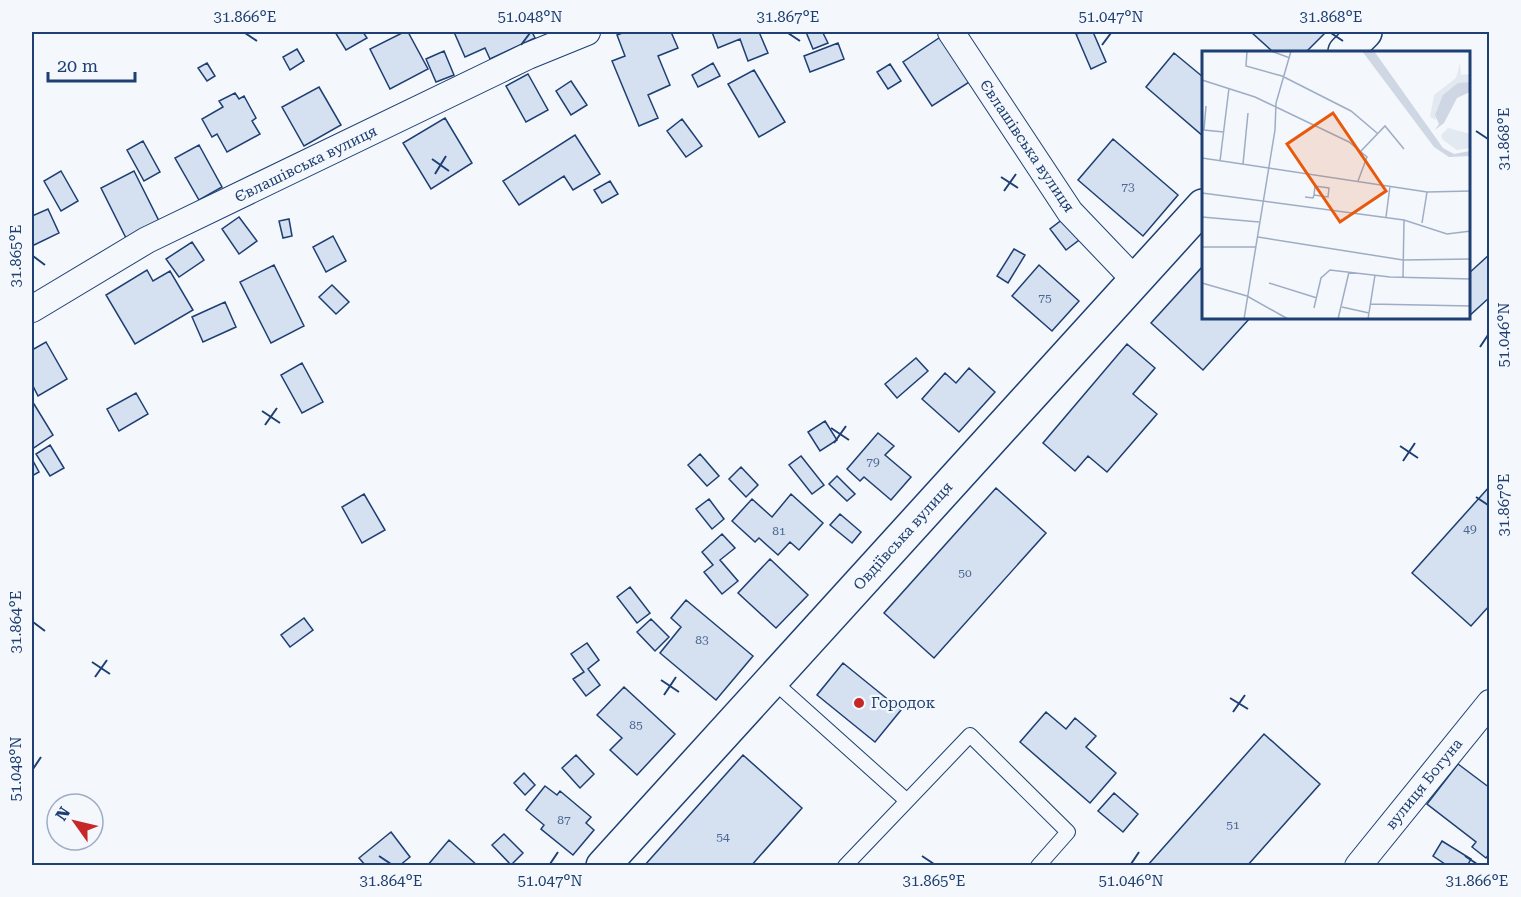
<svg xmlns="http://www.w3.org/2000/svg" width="1521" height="897" viewBox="0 0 1521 897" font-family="'Roboto Serif',serif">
  <rect width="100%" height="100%" fill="#f4f7fb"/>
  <path fill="#d5e0f0" stroke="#1d3f73" stroke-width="1.5" d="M 335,32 L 363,32 L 367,38 L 346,50 Z
    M 404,32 L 408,32 L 428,69 L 390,89 L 370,49 Z
    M 454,32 L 532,32 L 535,38 L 490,59 L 485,48 L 465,57 Z
    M 625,32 L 671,32 L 678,48 L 658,56 L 670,85 L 648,95 L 658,118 L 639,126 L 612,61 L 625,56 L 617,35 Z
    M 712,32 L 759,32 L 768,53 L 748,61 L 740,39 L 718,48 Z
    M 806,32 L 826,32 L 823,33 L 828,43 L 813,49 Z
    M 1083,32 L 1093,32 L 1106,62 L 1091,69 L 1076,34 Z
    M 1251,32 L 1324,32 L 1325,33 L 1306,52 L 1273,52 Z
    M 945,34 L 974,79 L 932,106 L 903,62 Z
    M 838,43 L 844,59 L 810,72 L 804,56 Z
    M 297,49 L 304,61 L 290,70 L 283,57 Z
    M 444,51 L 454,75 L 436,82 L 426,59 Z
    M 1174,53 L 1203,77 L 1203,136 L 1146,87 Z
    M 207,63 L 215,76 L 207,81 L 198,68 Z
    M 713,63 L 720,76 L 698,87 L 692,75 Z
    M 890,64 L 901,81 L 888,89 L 877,72 Z
    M 754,70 L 785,122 L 759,137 L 728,84 Z
    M 528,74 L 548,110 L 526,122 L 506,86 Z
    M 571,81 L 587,105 L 571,115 L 556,91 Z
    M 319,87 L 341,125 L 304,146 L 282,107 Z
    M 235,93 L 239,99 L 244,96 L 256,118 L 252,121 L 260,134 L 227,152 L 217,134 L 212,137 L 202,119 L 223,107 L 219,101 Z
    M 445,118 L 472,163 L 431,189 L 403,143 Z
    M 682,119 L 702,146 L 686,157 L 667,131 Z
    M 575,135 L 600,174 L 573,190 L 564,176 L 519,205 L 503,181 Z
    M 1113,139 L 1178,195 L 1143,236 L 1078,180 Z
    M 143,141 L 160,172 L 144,181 L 127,150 Z
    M 199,145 L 222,187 L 199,200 L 175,158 Z
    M 61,171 L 78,201 L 61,211 L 44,181 Z
    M 134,171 L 159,221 L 126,238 L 101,188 Z
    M 610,181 L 618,194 L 602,203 L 594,190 Z
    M 48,209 L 59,233 L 32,246 L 32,216 Z
    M 1067,216 L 1083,237 L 1066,250 L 1050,229 Z
    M 239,217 L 257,241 L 239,254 L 222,229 Z
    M 289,219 L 292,236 L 283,238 L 279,221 Z
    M 333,236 L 346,261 L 326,272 L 313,247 Z
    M 192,242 L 204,260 L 179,277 L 166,259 Z
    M 1014,249 L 1025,255 L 1008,283 L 997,276 Z
    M 1490,254 L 1490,297 L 1468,317 L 1468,274 Z
    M 274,265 L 304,326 L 271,343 L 240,282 Z
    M 1039,265 L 1079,301 L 1052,331 L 1012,296 Z
    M 1203,266 L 1203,318 L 1250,318 L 1203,370 L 1151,323 Z
    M 147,270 L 153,281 L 170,271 L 193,310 L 135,344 L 106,295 Z
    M 332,285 L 349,302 L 336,314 L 319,297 Z
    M 225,302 L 236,327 L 203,342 L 192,317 Z
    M 46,342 L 67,379 L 38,396 L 32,384 L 32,350 Z
    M 1127,344 L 1155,368 L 1133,394 L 1157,414 L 1107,472 L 1088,456 L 1075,471 L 1043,443 Z
    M 916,358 L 928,371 L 897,398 L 885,384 Z
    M 302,363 L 323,402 L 302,413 L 281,375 Z
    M 969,368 L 995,392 L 959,432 L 922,399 L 945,373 L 956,383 Z
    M 136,393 L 148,414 L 119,431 L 107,409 Z
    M 34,404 L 53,435 L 32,449 L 32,405 Z
    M 825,421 L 837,440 L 820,451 L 808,432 Z
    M 878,433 L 894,446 L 885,455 L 911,477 L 891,500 L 864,477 L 860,481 L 847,469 Z
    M 50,445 L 64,468 L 50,476 L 36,454 Z
    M 700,454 L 719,476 L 707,486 L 688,465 Z
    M 801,456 L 824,485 L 812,494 L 789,465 Z
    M 32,459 L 39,472 L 32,476 Z
    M 741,467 L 758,485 L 746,497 L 729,479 Z
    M 837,476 L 855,494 L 847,501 L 829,484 Z
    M 1490,486 L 1490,605 L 1471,626 L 1412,573 Z
    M 996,488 L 1046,533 L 934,658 L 884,613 Z
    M 364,494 L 385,530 L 362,543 L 342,507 Z
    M 791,494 L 823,523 L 799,550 L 790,542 L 778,555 L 759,538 L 755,542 L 732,521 L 752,499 L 772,517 Z
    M 709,499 L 724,519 L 712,529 L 696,509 Z
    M 840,514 L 861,532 L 852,543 L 830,525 Z
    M 722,534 L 735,548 L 720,560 L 738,581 L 722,594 L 704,572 L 713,565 L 702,552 Z
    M 770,559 L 808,595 L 776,628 L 738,593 Z
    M 630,587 L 650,613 L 637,623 L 617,597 Z
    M 686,600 L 753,656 L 716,700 L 660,653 L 681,627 L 671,618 Z
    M 304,618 L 313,630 L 290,647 L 281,635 Z
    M 651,619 L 669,637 L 655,651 L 637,632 Z
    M 587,643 L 599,660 L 588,669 L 600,685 L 586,696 L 573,679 L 584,672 L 571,654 Z
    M 843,663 L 901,710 L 875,742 L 817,695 Z
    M 624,687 L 675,734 L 637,775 L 610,750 L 622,738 L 597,715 Z
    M 1046,712 L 1066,729 L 1075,718 L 1096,736 L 1086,747 L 1116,773 L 1090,803 L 1020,742 Z
    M 1264,734 L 1320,784 L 1247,866 L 1147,866 Z
    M 576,755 L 594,774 L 580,788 L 562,768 Z
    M 743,755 L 802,808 L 751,866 L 644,866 Z
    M 1458,764 L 1490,788 L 1490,853 L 1486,858 L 1472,847 L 1476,842 L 1427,804 Z
    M 524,773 L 535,785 L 525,795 L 514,783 Z
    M 545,786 L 557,795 L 560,791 L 591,817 L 586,823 L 594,830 L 573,855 L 541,829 L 544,825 L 526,810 Z
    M 1114,793 L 1138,814 L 1123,832 L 1098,811 Z
    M 391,832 L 410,857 L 399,866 L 366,866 L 359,858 Z
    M 504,834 L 523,853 L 511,865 L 492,845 Z
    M 449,840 L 478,866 L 427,866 Z
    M 1442,841 L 1471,859 L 1467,866 L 1448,866 L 1433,856 Z"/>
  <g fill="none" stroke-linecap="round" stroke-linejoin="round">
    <g stroke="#1d3f73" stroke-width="16">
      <path id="service" d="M 772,680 L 906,800
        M 845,866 L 970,735 L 1068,832 L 1038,866"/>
    </g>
    <g stroke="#1d3f73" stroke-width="28">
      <path id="minor" d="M 951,32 L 1070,212 L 1135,280
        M 32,309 L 147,240 L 528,56 L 587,32
        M 1358,866 L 1490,703"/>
    </g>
    <g stroke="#1d3f73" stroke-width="36">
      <path id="secondary" d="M 1345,52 L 1365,32
        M 603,866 L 1203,206"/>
    </g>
    <use href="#service" stroke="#f4f7fb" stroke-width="14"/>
    <use href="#minor" stroke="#f4f7fb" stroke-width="26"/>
    <use href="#secondary" stroke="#f4f7fb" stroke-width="33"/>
  </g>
  <path fill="none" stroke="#1d3f73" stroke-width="2" d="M 245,33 L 257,41M 788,33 L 800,41M 1331,33 L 1343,41M 521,45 L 530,33M 1102,45 L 1111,33M 1476,131 L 1488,139M 432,159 L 449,171M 435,174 L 446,156M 1001,177 L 1018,188M 1004,191 L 1016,174M 33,256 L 45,265M 1480,347 L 1488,335M 262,411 L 280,423M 265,425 L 277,408M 831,428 L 849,440M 834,443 L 846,426M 1400,446 L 1418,458M 1403,461 L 1415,443M 1476,497 L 1488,505M 33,622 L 45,631M 92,662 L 110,674M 95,677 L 107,660M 661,680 L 679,692M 664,695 L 676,677M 1230,698 L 1248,709M 1233,712 L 1245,695M 33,769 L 41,757M 379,856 L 391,864M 922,856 L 934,864M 1465,856 L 1477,864M 550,864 L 558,852M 1131,864 L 1139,852"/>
  <circle fill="#c62828" stroke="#f4f7fb" stroke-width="2" cx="859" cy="703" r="6"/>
  <g text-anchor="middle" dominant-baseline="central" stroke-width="4.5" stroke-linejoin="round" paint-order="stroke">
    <g font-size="12" fill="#4b6792">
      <text x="1128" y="187">73</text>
      <text x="1045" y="298">75</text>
      <text x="873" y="462">79</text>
      <text x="1470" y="529">49</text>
      <text x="779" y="531">81</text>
      <text x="965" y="573">50</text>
      <text x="702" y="640">83</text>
      <text x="636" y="725">85</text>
      <text x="564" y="820">87</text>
      <text x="1233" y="825">51</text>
      <text x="723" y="837">54</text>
    </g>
    <g font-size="15" fill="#1d3f73" stroke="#f4f7fb">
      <text transform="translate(1027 146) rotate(56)">Євлашівська вулиця</text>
      <text transform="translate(306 164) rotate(-26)">Євлашівська вулиця</text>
      <text transform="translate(903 536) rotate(-48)">Овдіївська вулиця</text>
      <text transform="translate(1424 784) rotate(-51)">вулиця Богуна</text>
    </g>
    <g font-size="15" fill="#1d3f73" stroke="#f4f7fb" text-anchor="start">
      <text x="871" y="703">Городок</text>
    </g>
  </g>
  <g transform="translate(1202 51)">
    <rect width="268" height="268" fill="#f4f7fb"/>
    <path d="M 258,12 L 259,24 L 268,23 L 268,31 L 256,33 L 233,64 L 234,69 L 228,66 L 232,44 L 254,27 ZM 246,77 L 268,83 L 268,97 L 255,99 L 241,89 L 239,84 Z" fill="#e3e9f0"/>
    <path d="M 160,0 L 172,0 L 241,97 L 252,103 L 268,100 L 268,105 L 247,106 L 232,96 ZM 268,31 L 268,41 L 255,47 L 242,72 L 233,79 L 237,73 L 233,64 L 241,44 L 256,32 Z" fill="#cfd7e4"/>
    <path fill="none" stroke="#9eadc5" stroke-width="1.5" d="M 45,0 L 44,15 L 80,25 L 149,60 L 175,82M 69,0 L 88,7M 0,29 L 53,46 L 147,91 L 165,106 L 156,130M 4,55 L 2,79 L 22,81M 159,100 L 183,75 L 202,98M 0,107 L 225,141 L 269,140M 18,110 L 27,37M 41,113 L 46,62M 0,142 L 202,169 L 245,183 L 269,180M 103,146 L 111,147 L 112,144 L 113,135 L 127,137 L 126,146 L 112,144M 0,166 L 57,171M 184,166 L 188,135M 220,172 L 225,141M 56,186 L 201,209 L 269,208M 0,196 L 54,196M 201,226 L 202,169M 0,232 L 45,245 L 86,268M 67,232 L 115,247M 168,253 L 269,255M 140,256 L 167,262M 112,257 L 119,227 L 128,219 L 188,226 L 269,228M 42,268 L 73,79 L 74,52 L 89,0M 136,268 L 147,221M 166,268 L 173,224"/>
    <path fill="#e8590c" fill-opacity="0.15" stroke="#e8590c" stroke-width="3" d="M 131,62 L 184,140 L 138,171 L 85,93 Z"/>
    <rect width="268" height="268" fill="none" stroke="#1d3f73" stroke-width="3"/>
  </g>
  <rect width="1521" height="897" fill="none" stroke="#f4f7fb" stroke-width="66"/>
  <g transform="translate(75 822) rotate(304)"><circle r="28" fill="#f4f7fb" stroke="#9eadc5" stroke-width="1.5"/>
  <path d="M0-4.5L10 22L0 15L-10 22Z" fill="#c62828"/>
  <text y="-9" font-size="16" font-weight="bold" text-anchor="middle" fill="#1d3f73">N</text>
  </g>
  <path d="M48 72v9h87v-9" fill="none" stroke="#1d3f73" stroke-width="3"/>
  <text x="57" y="72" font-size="18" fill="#1d3f73" stroke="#f4f7fb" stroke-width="4.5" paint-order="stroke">20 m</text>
  <rect x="33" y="33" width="1455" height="831" fill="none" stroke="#1d3f73" stroke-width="2"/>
  <g font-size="15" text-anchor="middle" fill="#1d3f73">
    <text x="245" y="22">31.866°E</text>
    <text x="530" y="22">51.048°N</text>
    <text x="788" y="22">31.867°E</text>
    <text x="1111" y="22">51.047°N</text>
    <text x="1331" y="22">31.868°E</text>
    <text transform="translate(1504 139) rotate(-90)" y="5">31.868°E</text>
    <text transform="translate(16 256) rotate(-90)" y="5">31.865°E</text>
    <text transform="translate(1504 335) rotate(-90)" y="5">51.046°N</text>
    <text transform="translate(1504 505) rotate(-90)" y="5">31.867°E</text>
    <text transform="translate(16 622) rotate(-90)" y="5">31.864°E</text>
    <text transform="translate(16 769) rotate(-90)" y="5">51.048°N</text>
    <text x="391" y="886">31.864°E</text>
    <text x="550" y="886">51.047°N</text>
    <text x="934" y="886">31.865°E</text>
    <text x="1131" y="886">51.046°N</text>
    <text x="1477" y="886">31.866°E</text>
  </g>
</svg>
